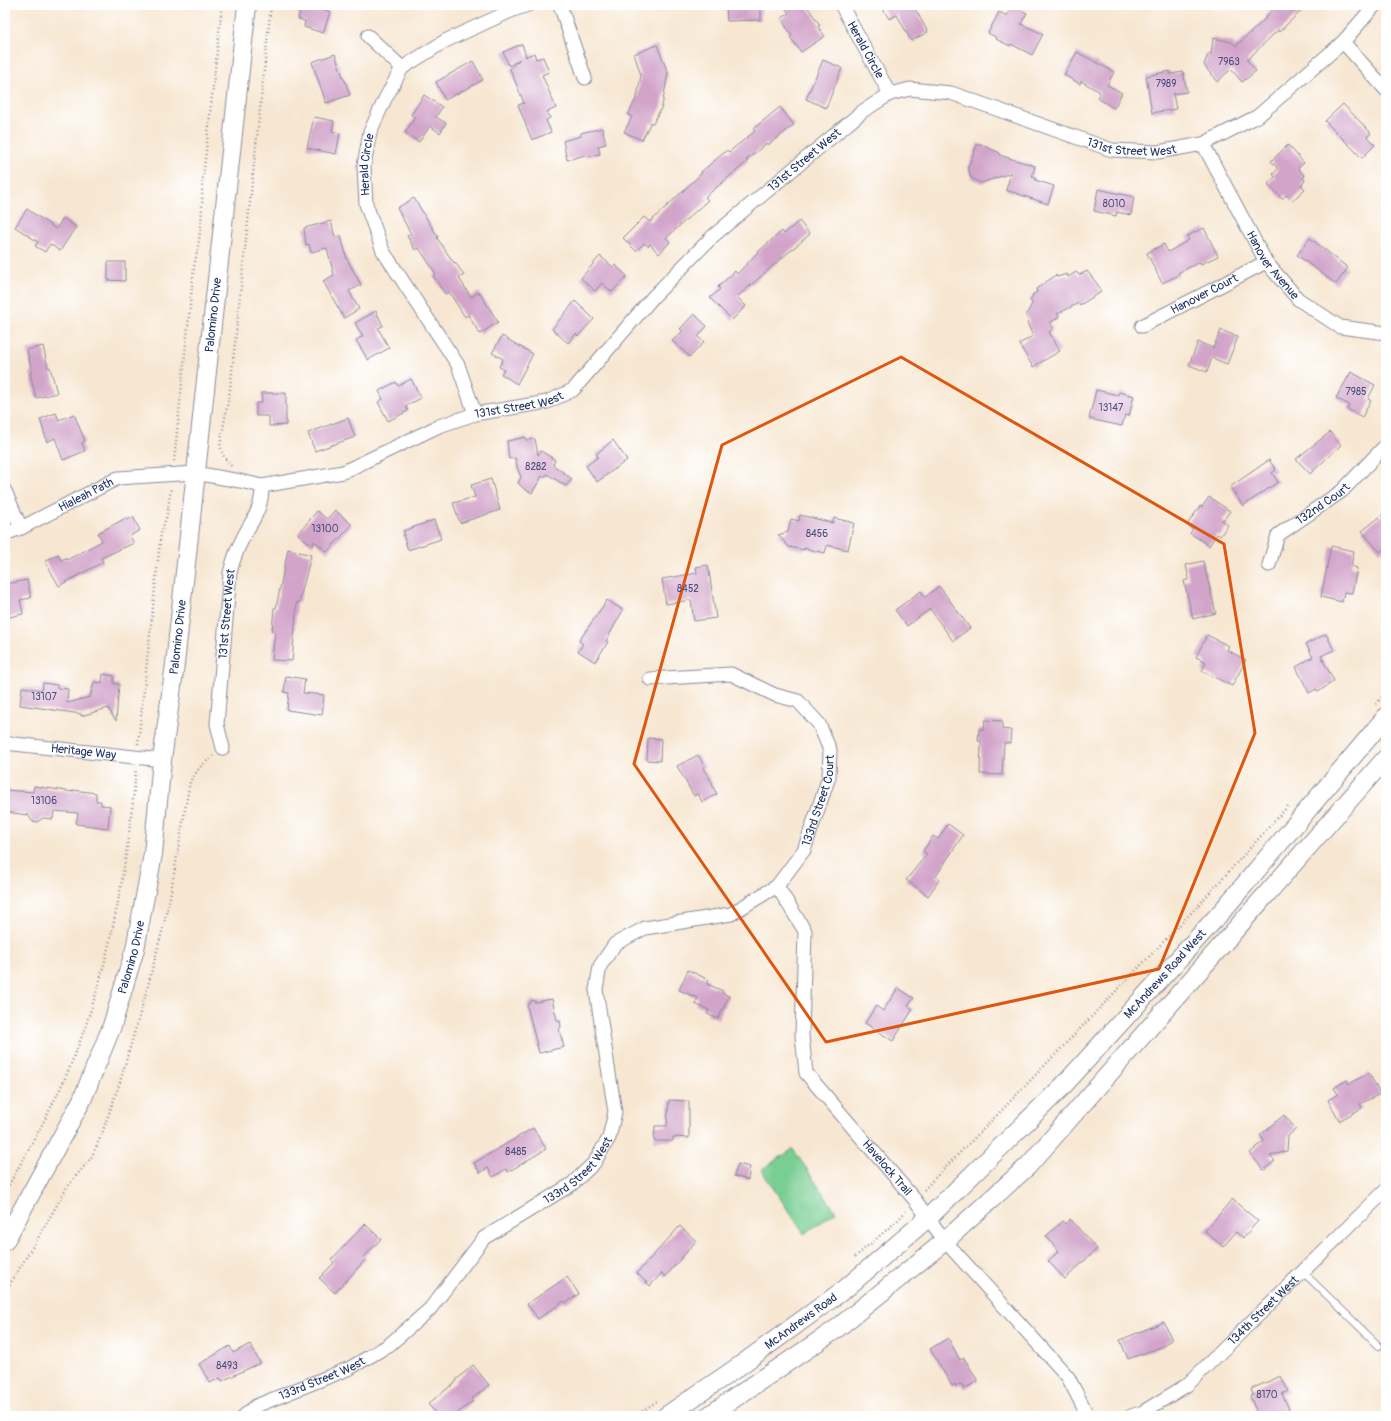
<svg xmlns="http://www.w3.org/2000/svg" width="1391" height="1421" viewBox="0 0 1391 1421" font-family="Pangolin,sans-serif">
  <rect width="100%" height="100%" fill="#fff"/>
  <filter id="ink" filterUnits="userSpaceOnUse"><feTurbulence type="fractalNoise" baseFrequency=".025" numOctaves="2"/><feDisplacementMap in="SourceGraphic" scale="8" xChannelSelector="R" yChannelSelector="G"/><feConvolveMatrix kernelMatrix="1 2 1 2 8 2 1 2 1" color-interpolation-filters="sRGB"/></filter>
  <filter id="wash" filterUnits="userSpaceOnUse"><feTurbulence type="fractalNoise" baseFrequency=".012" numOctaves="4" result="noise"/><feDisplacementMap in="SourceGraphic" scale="16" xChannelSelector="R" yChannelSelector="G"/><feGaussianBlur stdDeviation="0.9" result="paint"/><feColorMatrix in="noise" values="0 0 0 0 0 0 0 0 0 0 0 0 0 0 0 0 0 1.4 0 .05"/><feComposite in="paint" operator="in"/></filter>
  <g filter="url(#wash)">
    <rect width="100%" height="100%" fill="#f7e7d2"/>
    <path fill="#78ce93" stroke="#4a7e78" d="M 793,1149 L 836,1212 L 804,1234 L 761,1170 Z"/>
    <g id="blocks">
      <path fill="#d2a4ca" d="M 301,5 L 324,5 L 323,9 L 330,12 L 323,33 L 304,27 L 305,21 L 298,19 Z
        M 726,5 L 761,5 L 761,20 L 727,21 Z
        M 783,5 L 806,5 L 820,25 L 818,27 L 825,36 L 801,52 L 790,37 L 792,36 L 781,19 L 789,13 Z
        M 881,5 L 914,5 L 913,5 L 928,32 L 911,41 L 897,15 L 889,19 Z
        M 1277,5 L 1307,5 L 1279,32 L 1278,30 L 1247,60 L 1256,71 L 1242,82 L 1231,69 L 1217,82 L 1204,65 L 1208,54 L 1211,54 L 1213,38 L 1232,42 L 1236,46 L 1266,18 L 1265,17 Z
        M 1012,6 L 1027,13 L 1021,24 L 1043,34 L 1032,55 L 1011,44 L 1010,46 L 996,39 L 997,38 L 988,33 L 999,12 L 1007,16 Z
        M 522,44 L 526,56 L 525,57 L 534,53 L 536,59 L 543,57 L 549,72 L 542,75 L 556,108 L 547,112 L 550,118 L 546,120 L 551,132 L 532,140 L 518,105 L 524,103 L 510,69 L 520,59 L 509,66 L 503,52 Z
        M 657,45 L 668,73 L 662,106 L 653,124 L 651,122 L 642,140 L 624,132 L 632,117 L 628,115 L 637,97 L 641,75 L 634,54 Z
        M 1077,52 L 1114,72 L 1107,85 L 1122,93 L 1114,108 L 1097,98 L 1100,92 L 1081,81 L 1080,84 L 1064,75 Z
        M 335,54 L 344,80 L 345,80 L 350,95 L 326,103 L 312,62 Z
        M 823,60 L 842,68 L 826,108 L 806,99 Z
        M 473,61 L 483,80 L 445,100 L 436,82 Z
        M 1170,71 L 1170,74 L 1183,72 L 1187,92 L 1173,94 L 1176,109 L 1152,113 L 1146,76 Z
        M 424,95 L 442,107 L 436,117 L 446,123 L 440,133 L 430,126 L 419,142 L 405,133 L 415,117 L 411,115 Z
        M 1343,104 L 1371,133 L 1367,137 L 1375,145 L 1362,158 L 1325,121 Z
        M 780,107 L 794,125 L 768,145 L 767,143 L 746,160 L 748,161 L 705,197 L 708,200 L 666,238 L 670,242 L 659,254 L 650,244 L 648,246 L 644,243 L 636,251 L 623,238 L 644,217 L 650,222 L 702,173 L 701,172 L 727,150 L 729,152 L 755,131 L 753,129 Z
        M 314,117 L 334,121 L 332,131 L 340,133 L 336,154 L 307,148 Z
        M 602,128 L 606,144 L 598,146 L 600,154 L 586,157 L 585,155 L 567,160 L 563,141 L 581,136 L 581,133 Z
        M 978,143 L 1000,153 L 999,155 L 1035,166 L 1032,177 L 1036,178 L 1035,180 L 1054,186 L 1048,204 L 1006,190 L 1011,173 L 981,183 L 971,178 L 968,167 Z
        M 1288,145 L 1304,163 L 1298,168 L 1305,176 L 1303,178 L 1305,181 L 1301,185 L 1305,189 L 1292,201 L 1286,195 L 1282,199 L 1268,184 L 1275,177 L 1273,174 L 1278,169 L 1271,161 Z
        M 1098,189 L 1134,197 L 1131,215 L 1117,212 L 1116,216 L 1094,211 Z
        M 414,198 L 438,237 L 437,238 L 454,263 L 455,262 L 464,275 L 459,278 L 471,297 L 479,292 L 498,322 L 480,334 L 468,315 L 465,317 L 449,292 L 445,294 L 433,276 L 436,274 L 419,248 L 415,250 L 407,236 L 411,234 L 397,208 Z
        M 27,209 L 56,229 L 63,218 L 76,227 L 60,251 L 50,244 L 45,252 L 35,246 L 38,242 L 15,227 Z
        M 331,221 L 335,237 L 341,236 L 347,259 L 361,285 L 349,291 L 359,309 L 344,318 L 323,281 L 334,275 L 327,248 L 311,252 L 309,244 L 306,245 L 304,228 Z
        M 799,221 L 810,234 L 737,297 L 746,306 L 732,320 L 710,298 L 720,289 L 718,287 L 735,271 L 737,274 L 759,251 L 782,231 L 784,234 Z
        M 1204,228 L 1218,256 L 1201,264 L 1200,262 L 1178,273 L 1179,275 L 1162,283 L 1147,253 L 1164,244 L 1168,252 L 1189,240 L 1187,236 Z
        M 1310,238 L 1348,268 L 1336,284 L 1297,255 Z
        M 600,256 L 613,267 L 615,265 L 627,276 L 612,292 L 602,283 L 595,291 L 581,278 Z
        M 108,262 L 125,262 L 125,281 L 108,280 Z
        M 1087,271 L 1098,285 L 1101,292 L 1080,305 L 1079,303 L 1057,314 L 1059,317 L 1050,323 L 1053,329 L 1049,332 L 1060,351 L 1033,367 L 1019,344 L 1033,336 L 1027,323 L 1029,321 L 1026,315 L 1032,304 L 1030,299 L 1033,297 L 1032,295 L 1037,292 L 1036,289 L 1056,275 L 1057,277 L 1067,274 L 1068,277 L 1076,272 L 1079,275 Z
        M 575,301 L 594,319 L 578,336 L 576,334 L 568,343 L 552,329 Z
        M 376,311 L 383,326 L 378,328 L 389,348 L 368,360 L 356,340 L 363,336 L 355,323 Z
        M 694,314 L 707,326 L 698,337 L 704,342 L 690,357 L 672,341 L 683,331 L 680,329 Z
        M 1221,330 L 1238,337 L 1227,364 L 1212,358 L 1207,372 L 1189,365 L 1198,342 L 1213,348 Z
        M 502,336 L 533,354 L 517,384 L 501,374 L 504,370 L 499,367 L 503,359 L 492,353 Z
        M 43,346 L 48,368 L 50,367 L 57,393 L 36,398 L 30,373 L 32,372 L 27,350 Z
        M 1351,372 L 1375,385 L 1368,399 L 1371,401 L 1362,417 L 1347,409 L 1349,405 L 1336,398 Z
        M 411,379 L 421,398 L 406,406 L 408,411 L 388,421 L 378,402 L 383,399 L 379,391 L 396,382 L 398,386 Z
        M 1096,390 L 1118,395 L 1119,392 L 1134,396 L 1129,416 L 1125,415 L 1122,426 L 1089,419 Z
        M 261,393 L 286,393 L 286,425 L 269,426 L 269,416 L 256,416 L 256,403 L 262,403 Z
        M 56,413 L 59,420 L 74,414 L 85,441 L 82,443 L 85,451 L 63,460 L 55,438 L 47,442 L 40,419 Z
        M 348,418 L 355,437 L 315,451 L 308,433 Z
        M 1330,432 L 1341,445 L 1310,474 L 1296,459 Z
        M 526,437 L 526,440 L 535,439 L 538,455 L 541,451 L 555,460 L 553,465 L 572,479 L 566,486 L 547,474 L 544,478 L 542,476 L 532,493 L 524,489 L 518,483 L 521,477 L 518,470 L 515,458 L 509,459 L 507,441 Z
        M 613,440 L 627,460 L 597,482 L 586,466 L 598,457 L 596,454 Z
        M 1269,460 L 1276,470 L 1272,473 L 1278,482 L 1243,506 L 1230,487 Z
        M 491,479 L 500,510 L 460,523 L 453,503 L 475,497 L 471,485 Z
        M 1209,497 L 1230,511 L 1225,518 L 1222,520 L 1228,525 L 1220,536 L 1217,534 L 1209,546 L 1190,533 L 1193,529 L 1187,525 L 1200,506 L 1202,507 Z
        M 335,510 L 352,525 L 327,552 L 314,541 L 313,546 L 298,534 L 317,511 L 327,519 Z
        M 1386,512 L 1386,547 L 1380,552 L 1362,531 Z
        M 800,515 L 833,523 L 834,518 L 854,523 L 848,550 L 827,545 L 825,553 L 804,548 L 804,550 L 789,547 L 778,535 L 788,532 L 791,519 L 799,521 Z
        M 133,517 L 140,530 L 130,536 L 134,543 L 101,558 L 103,562 L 59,586 L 45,561 L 58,554 L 61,560 L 66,558 L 67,560 L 102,541 L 98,533 L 126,518 L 127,520 Z
        M 434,520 L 441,539 L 408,550 L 403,535 L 405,535 L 403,531 Z
        M 1331,546 L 1354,551 L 1351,566 L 1357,568 L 1352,593 L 1344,592 L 1342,602 L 1321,597 Z
        M 288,549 L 311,555 L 299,603 L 297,602 L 292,661 L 272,660 L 275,632 L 272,631 L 274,608 L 276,608 Z
        M 1203,561 L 1216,613 L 1193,619 L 1184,581 L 1189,579 L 1186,565 Z
        M 708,565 L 716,618 L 694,621 L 691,600 L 666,604 L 662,579 L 697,573 L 696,567 Z
        M 27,580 L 31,598 L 20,600 L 23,614 L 5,618 L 5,592 L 7,592 L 6,584 Z
        M 939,586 L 970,628 L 953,641 L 930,609 L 907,626 L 895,610 L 921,591 L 925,597 Z
        M 607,600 L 623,610 L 606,641 L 608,642 L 595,662 L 578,651 L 583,644 L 579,641 Z
        M 1326,634 L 1334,650 L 1321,656 L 1334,681 L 1318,692 L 1316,689 L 1309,693 L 1296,667 L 1313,657 L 1306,644 Z
        M 1207,635 L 1229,646 L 1227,650 L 1246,660 L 1232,686 L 1202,671 L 1206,662 L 1196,657 Z
        M 103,674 L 114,676 L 114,684 L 119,684 L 116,721 L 108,708 L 81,716 L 81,714 L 20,705 L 22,687 L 42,690 L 43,683 L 57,685 L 57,688 L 68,689 L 67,703 L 90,697 L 94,682 L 102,683 Z
        M 286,676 L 305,679 L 303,693 L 324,695 L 322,715 L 287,710 L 289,693 L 284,692 Z
        M 985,720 L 1002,721 L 1002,729 L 1011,730 L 1010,743 L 1004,743 L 1002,775 L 980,774 L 981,741 L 978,741 L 979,729 L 984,729 Z
        M 648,738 L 661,739 L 660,761 L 647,760 Z
        M 698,755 L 705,767 L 703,768 L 713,784 L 712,785 L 717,794 L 702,802 L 698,794 L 694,796 L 677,766 Z
        M 34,786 L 73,792 L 73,790 L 96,793 L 96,801 L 101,801 L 101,805 L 110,806 L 108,828 L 76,824 L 78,813 L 54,811 L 53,819 L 43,818 L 37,822 L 32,821 L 28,815 L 5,812 L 5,790 L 33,792 Z
        M 948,824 L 963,835 L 936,876 L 940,879 L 928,896 L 906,880 L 927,854 L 923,851 L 933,836 L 938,839 Z
        M 688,970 L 709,980 L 707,984 L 723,991 L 722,993 L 729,996 L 718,1019 L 707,1014 L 709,1010 L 695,1004 L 698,998 L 679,990 Z
        M 898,988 L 914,998 L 908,1006 L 913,1009 L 893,1041 L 865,1023 L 876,1006 L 883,1011 Z
        M 552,999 L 557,1020 L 560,1021 L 561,1027 L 559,1029 L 564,1047 L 539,1053 L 527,1006 L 532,1000 L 536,1002 Z
        M 1369,1073 L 1380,1094 L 1360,1104 L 1362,1108 L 1339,1121 L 1328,1100 L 1338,1094 L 1334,1088 L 1347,1080 L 1349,1084 Z
        M 669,1100 L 689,1101 L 689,1138 L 673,1137 L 673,1141 L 654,1141 L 655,1126 L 667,1126 Z
        M 1284,1115 L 1296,1129 L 1288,1136 L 1287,1151 L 1270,1156 L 1275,1161 L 1263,1170 L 1250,1153 L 1264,1141 L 1260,1135 Z
        M 533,1128 L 546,1149 L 508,1172 L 506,1169 L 493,1177 L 488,1168 L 480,1173 L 474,1163 Z
        M 738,1164 L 750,1167 L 748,1180 L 734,1176 Z
        M 1232,1199 L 1258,1221 L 1243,1238 L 1236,1232 L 1223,1247 L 1205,1231 Z
        M 1070,1219 L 1097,1249 L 1065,1279 L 1048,1261 L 1059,1251 L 1046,1236 L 1063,1221 L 1065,1224 Z
        M 365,1224 L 381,1239 L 364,1257 L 366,1259 L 335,1293 L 319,1278 L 334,1263 L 331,1260 Z
        M 680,1226 L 696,1241 L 665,1277 L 662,1273 L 650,1286 L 637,1273 Z
        M 567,1277 L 579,1294 L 566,1303 L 564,1301 L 538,1319 L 527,1304 Z
        M 1164,1322 L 1172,1340 L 1164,1344 L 1164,1346 L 1128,1359 L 1120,1340 Z
        M 948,1338 L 960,1360 L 964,1358 L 978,1381 L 964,1389 L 961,1384 L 956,1387 L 955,1384 L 952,1386 L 930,1349 Z
        M 250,1344 L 260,1363 L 222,1381 L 220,1378 L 210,1383 L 199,1364 L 230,1346 L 233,1353 Z
        M 473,1365 L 489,1385 L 472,1399 L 473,1401 L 454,1416 L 438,1416 L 428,1404 L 457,1381 L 456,1380 Z
        M 1281,1376 L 1288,1391 L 1282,1394 L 1292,1416 L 1258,1416 L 1250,1396 L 1253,1395 L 1251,1389 Z"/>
    </g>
  </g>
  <g filter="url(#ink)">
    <use href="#blocks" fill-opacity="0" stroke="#898b98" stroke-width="1"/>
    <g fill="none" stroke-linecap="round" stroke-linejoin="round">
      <g stroke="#898b98" stroke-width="8">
        <path id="lane" d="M 1303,1272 L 1379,1346"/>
      </g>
      <g stroke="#898b98" stroke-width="15">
        <g id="street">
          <path d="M 560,5 L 585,78"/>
          <path id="s1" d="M 841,5 L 890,94"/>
          <path d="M 368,36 L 402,68"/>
          <path d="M 1343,42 L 1386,90"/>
          <path id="s2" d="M 1203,144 L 1266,262 L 1298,299 L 1340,327 L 1386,333"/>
          <path id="s3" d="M 1142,326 L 1266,262"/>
          <path id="s4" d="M 475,414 L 458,365 L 383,251 L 366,204 L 364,166 L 370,132 L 385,99 L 402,68 L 445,41 L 513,10 L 528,5"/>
          <path d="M 5,491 L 21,528"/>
          <path id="s5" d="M 5,534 L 21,528 L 118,478 L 195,473 L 240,481 L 262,486 L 343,472 L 439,426 L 475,414 L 547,402 L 573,390 L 653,297 L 713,236 L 863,111 L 890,94 L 910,89 L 951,93 L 1112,150 L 1158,152 L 1203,144 L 1258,116 L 1343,42 L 1375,5"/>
          <path id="s6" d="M 1269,565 L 1278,535 L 1342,491 L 1386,445"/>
          <path id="s7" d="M 5,743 L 162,760"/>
          <path id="s8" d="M 223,748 L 217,724 L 230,573 C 233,560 237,549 243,538 C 253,518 262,510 262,486"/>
          <path id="s9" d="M 777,886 L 805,931 L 802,1036 L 806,1073 L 915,1200 L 945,1241 L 1068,1377 L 1088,1416"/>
          <path id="s10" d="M 244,1416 L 256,1406 L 350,1368 L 389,1345 L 430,1309 L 484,1238 L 572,1184 L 594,1163 L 609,1138 L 615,1112 L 596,990 L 600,966 L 615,944 L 645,928 L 731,914 L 777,886 L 804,850 L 829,777 L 830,750 L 819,724 L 798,701 L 775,695 L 731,674 L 650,679"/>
          <path id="s11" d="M 1131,1416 L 1143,1412 L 1187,1385 L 1386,1190"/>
        </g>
      </g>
      <g stroke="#898b98" stroke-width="20">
        <g id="secondary">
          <path id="s12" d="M 5,1241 L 82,1100 L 112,1026 L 135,949 L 153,854 L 162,760 L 175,664 L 247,5"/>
          <path id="s13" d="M 666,1416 L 738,1367 L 845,1289 L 928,1218 L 1062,1087 L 1223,910 L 1386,717"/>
          <path d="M 708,1416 L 835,1330 L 945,1241 L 1028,1166 L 1386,758"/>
        </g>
      </g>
      <path stroke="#898b98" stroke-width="2.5" stroke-dasharray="1 3" stroke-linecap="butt" d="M 174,461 L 194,267 C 200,240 203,214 202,187 L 222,5
        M 231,466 L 223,455 L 220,446 L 230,390 L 271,5
        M 1376,704 L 1386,692
        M 138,744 L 161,533 L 167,515 L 171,488
        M 924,1190 L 932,1181 L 1002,1110 L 1194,910 L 1289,805
        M 5,1192 C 32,1143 61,1094 80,1041 C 112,956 128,859 136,769
        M 855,1257 L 897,1221 L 906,1211
        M 5,1292 L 41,1233 L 67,1187 L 91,1158 L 101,1136 L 119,1085 L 146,993 L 163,928 L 170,897 L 190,781 L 200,767 L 213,756
        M 636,1416 L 657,1401"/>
      <use href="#lane" stroke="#fff" stroke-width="6"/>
      <use href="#street" stroke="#fff" stroke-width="13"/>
      <use href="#secondary" stroke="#fff" stroke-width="18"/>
    </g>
  </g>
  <path fill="none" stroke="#de5710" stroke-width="3" stroke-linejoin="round" d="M 901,357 L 1224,544 L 1255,733 L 1159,969 L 826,1042 L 634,764 L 722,445 Z"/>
  <g text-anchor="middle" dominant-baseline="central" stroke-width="3" stroke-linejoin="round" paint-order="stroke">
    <g font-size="10" fill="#494c79">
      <text x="1229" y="62">7963</text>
      <text x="1166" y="84">7989</text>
      <text x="1114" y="204">8010</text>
      <text x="1356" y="392">7985</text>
      <text x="1111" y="408">13147</text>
      <text x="536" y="467">8282</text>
      <text x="325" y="529">13100</text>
      <text x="817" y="534">8456</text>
      <text x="688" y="589">8452</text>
      <text x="44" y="697">13107</text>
      <text x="44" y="801">13106</text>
      <text x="516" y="1152">8485</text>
      <text x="227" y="1366">8493</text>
      <text x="1267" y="1395">8170</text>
    </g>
    <g font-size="12" fill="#1b2f5e" stroke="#fff">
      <text stroke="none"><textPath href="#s1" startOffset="51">Herald Circle</textPath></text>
      <text stroke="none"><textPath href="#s5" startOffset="1287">131st Street West</textPath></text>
      <text stroke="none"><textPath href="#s5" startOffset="927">131st Street West</textPath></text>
      <text stroke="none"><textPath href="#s4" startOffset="278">Herald Circle</textPath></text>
      <text stroke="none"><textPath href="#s2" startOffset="140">Hanover Avenue</textPath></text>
      <text stroke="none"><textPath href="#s3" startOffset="70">Hanover Court</textPath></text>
      <text stroke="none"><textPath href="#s12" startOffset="960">Palomino Drive</textPath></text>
      <text stroke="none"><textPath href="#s5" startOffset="543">131st Street West</textPath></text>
      <text stroke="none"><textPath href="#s5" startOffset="90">Hialeah Path</textPath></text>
      <text stroke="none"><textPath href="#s6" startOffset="86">132nd Court</textPath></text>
      <text stroke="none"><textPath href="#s8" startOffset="135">131st Street West</textPath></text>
      <text stroke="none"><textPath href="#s12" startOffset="636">Palomino Drive</textPath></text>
      <text stroke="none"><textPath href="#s7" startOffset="79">Heritage Way</textPath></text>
      <text stroke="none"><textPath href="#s10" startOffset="942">133rd Street Court</textPath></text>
      <text stroke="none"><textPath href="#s12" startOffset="312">Palomino Drive</textPath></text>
      <text stroke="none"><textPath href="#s13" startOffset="669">McAndrews Road West</textPath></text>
      <text stroke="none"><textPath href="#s10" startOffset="423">133rd Street West</textPath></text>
      <text stroke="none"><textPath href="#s9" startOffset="320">Havelock Trail</textPath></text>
      <text stroke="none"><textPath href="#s11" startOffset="171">134th Street West</textPath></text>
      <text stroke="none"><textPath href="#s13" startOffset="165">McAndrews Road</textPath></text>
      <text stroke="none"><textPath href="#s10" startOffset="87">133rd Street West</textPath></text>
    </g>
  </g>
  <rect width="1391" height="1421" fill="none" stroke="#fff" stroke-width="20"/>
</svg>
